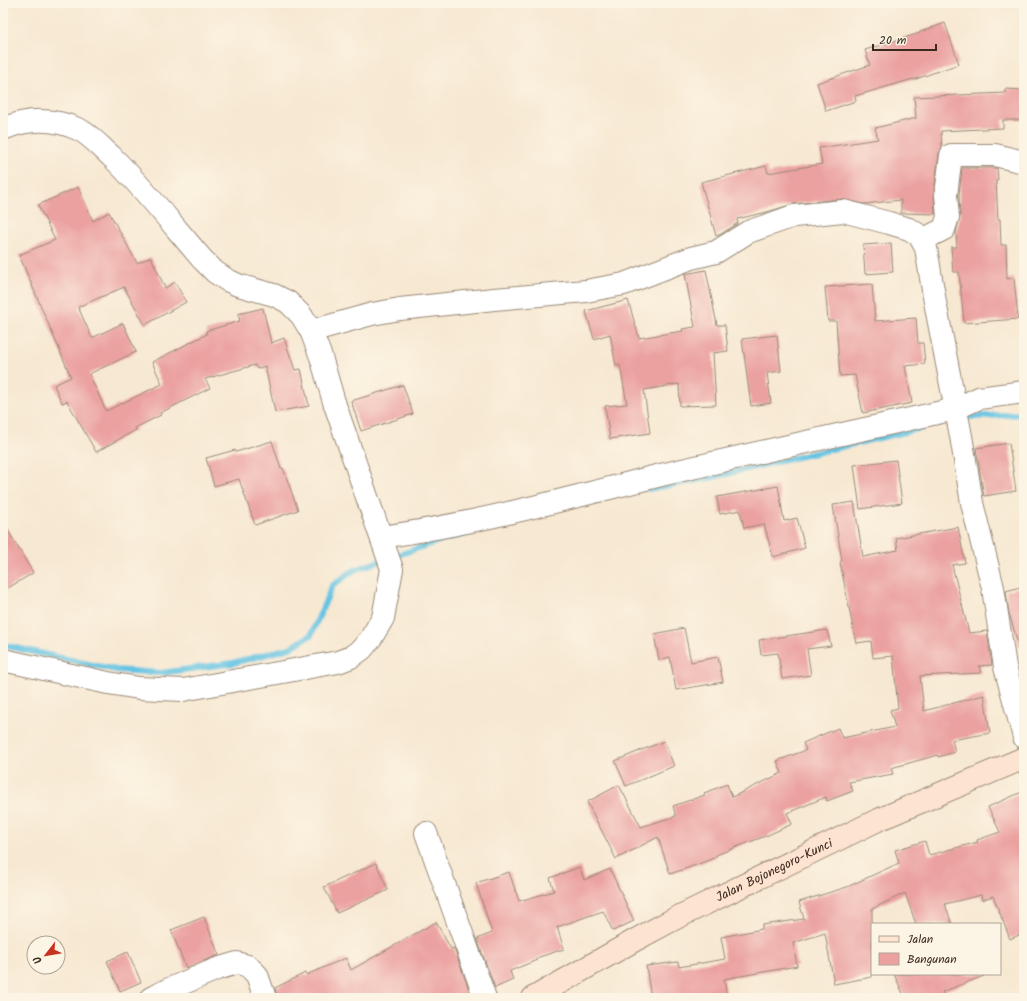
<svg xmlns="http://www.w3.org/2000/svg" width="1027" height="1001" viewBox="0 0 1027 1001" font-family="Kalam,sans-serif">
  <rect width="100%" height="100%" fill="#fcf5e5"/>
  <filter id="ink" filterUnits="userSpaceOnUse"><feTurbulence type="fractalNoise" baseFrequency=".025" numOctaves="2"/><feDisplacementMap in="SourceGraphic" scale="8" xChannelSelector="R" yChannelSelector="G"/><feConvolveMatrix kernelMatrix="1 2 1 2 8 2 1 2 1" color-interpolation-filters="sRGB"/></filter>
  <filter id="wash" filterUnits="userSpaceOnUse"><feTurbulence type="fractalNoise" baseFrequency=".012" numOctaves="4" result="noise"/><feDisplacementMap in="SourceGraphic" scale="16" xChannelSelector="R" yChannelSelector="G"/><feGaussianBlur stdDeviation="0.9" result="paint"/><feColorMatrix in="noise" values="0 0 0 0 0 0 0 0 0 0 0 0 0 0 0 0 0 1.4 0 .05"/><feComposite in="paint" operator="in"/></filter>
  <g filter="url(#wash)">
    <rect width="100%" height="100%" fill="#f7e8d1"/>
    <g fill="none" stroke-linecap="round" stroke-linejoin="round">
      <path stroke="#65c4e3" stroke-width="6" d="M 962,418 L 969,417 L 1024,414
        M 648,489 L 704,479 L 922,428
        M 3,645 L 116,670 L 161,673 L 233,663 L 290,648 L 311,635 L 332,586 L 354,570 L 439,541 L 474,531"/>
    </g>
    <g id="blocks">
      <path fill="#eba1a0" d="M 945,23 L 959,64 L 913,80 L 913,79 L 855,96 L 856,101 L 826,111 L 817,83 L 870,65 L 865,50 L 920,33 L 920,32 Z
        M 1005,89 L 1024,90 L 1024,120 L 1003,120 L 1003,128 L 941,131 L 942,147 L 939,153 L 934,193 L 935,214 L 901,213 L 901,200 L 864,204 L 842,199 L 793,204 L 767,212 L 737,219 L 738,223 L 721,234 L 716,236 L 701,182 L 766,166 L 768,173 L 822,164 L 819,148 L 878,139 L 875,128 L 916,118 L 914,97 L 1005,93 Z
        M 962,168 L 997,168 L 998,180 L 996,181 L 998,219 L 1000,219 L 1001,245 L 1006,245 L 1007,279 L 1014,278 L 1018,319 L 964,323 L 959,272 L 953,272 L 951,247 L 957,247 L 956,233 L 960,216 L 959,195 Z
        M 78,187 L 93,221 L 109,212 L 137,263 L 151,257 L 165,288 L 175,282 L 186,302 L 145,325 L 124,287 L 78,307 L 92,338 L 123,323 L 136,352 L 89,374 L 106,411 L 162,384 L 152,362 L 207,334 L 206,331 L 240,321 L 238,314 L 263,308 L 271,343 L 284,338 L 295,370 L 301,369 L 309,406 L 275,412 L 265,366 L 257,369 L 255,365 L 205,379 L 210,388 L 160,413 L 161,415 L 135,428 L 136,430 L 96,452 L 67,401 L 62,403 L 54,385 L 71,377 L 19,255 L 55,240 L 38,205 Z
        M 891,243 L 893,272 L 865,274 L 863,245 Z
        M 706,270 L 717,325 L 725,325 L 728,351 L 713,353 L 716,405 L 680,406 L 679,384 L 644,390 L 650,433 L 610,439 L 605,406 L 627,404 L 620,365 L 616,366 L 610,334 L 594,339 L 586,311 L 628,300 L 639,338 L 683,331 L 682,329 L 695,327 L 685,274 Z
        M 872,284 L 875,321 L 916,318 L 918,343 L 923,343 L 925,364 L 905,366 L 912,403 L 863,413 L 855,375 L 840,376 L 836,321 L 828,321 L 825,287 Z
        M 777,335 L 781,371 L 767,373 L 771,403 L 751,406 L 742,339 Z
        M 403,385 L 413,414 L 361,431 L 351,401 Z
        M 272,441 L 281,469 L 283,468 L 298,510 L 255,525 L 239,479 L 214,486 L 206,458 L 235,450 L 236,452 Z
        M 1009,443 L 1016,491 L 984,496 L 976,448 Z
        M 896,460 L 902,503 L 860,509 L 854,465 Z
        M 778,486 L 784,521 L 797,518 L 805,548 L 773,557 L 764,524 L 744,528 L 740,510 L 720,514 L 717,497 Z
        M 854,502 L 863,557 L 898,550 L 896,538 L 958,527 L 965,563 L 952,565 L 969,633 L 987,631 L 992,665 L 979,666 L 981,673 L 920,676 L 924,711 L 984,695 L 990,733 L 952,740 L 955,752 L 938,757 L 938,755 L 891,768 L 893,774 L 849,782 L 853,791 L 827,801 L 826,797 L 787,813 L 792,824 L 768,835 L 716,855 L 716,857 L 699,864 L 670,874 L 658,837 L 616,859 L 587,802 L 619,785 L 641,827 L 676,816 L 673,806 L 705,795 L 704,793 L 727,784 L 732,797 L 782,773 L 777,761 L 806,750 L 803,743 L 838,728 L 842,738 L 895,727 L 890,710 L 898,708 L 893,656 L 873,658 L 871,641 L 856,643 L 840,562 L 842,561 L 833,505 Z
        M 3,522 L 33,573 L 3,591 Z
        M 1024,586 L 1024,646 L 1019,647 L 1009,613 L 1006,591 Z
        M 684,628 L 691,662 L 718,657 L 723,682 L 676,690 L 670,657 L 659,660 L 654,634 Z
        M 827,630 L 831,646 L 807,649 L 811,675 L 782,679 L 778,653 L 761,655 L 759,640 Z
        M 664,741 L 674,766 L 626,786 L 615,761 Z
        M 1024,791 L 1024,933 L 1010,939 L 993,896 L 982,900 L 981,895 L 945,904 L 952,924 L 916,924 L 905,893 L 872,909 L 872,977 L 834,984 L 825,933 L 793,943 L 797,966 L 724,979 L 727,998 L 651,998 L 646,966 L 678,962 L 679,967 L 725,959 L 721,937 L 762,929 L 762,925 L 804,919 L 799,902 L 847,887 L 899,863 L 895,850 L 925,841 L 929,855 L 978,842 L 977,840 L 1000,832 L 988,807 Z
        M 376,863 L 388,890 L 337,913 L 324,887 Z
        M 580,867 L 584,880 L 610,869 L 634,921 L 613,931 L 603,911 L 557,927 L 564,949 L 536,958 L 537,960 L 510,971 L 513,980 L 495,988 L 477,939 L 492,933 L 476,883 L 509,872 L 519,901 L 554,891 L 550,878 Z
        M 204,917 L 219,955 L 186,968 L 171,930 Z
        M 436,922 L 451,949 L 454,948 L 471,995 L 465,998 L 277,998 L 275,988 L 305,973 L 306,975 L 346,958 L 351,970 Z
        M 128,952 L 141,982 L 120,991 L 107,961 Z
        M 894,974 L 984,974 L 984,976 L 942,992 L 946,998 L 905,998 Z"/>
    </g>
  </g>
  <g filter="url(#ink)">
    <use href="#blocks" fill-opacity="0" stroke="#998978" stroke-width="1"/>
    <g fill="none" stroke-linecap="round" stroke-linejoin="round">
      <g stroke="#998978" stroke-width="24">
        <path id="minor" d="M 3,129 C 28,118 55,118 80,130 C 91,136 101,147 111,156 C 143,187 172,224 202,259 L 215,272 L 227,280 L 238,285 L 274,295 L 288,302 L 301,315 L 311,331 L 321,357 L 334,402 L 392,569 L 383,618 L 371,638 L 362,649 L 351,657 L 338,662 L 183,690 L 139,688 L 108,683 L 3,660
          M 922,240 L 944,229 L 948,217 L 946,195 L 951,155 L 995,155 L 1024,162
          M 311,331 L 372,314 L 400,309 L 494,299 L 586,291 L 624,284 L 691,258 L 716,252 L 748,232 L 794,216 L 843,211 L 889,223 L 909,229 L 919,235 L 926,248 L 935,302 L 961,436 L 972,503 L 993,588 L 1005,667 L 1024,737
          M 381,537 C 475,524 570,498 661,475 C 759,452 857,431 955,409 L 979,398 L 1024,392
          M 426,833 L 485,998
          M 151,998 L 167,990 L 217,969 L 237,963 L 248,966 L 257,975 L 265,998"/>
      </g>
      <g stroke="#998978" stroke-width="24">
        <g id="secondary">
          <path id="s1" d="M 533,998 L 637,939 L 676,918 L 878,820 L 1024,758"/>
        </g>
      </g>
      <use href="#minor" stroke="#fff" stroke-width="22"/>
      <use href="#secondary" stroke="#fde4d1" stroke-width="22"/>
    </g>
  </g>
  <g text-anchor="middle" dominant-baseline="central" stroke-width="4" stroke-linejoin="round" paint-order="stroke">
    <g font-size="13" fill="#3b2a1e" stroke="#fcf5e5">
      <text stroke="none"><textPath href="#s1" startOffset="273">Jalan Bojonegoro-Kunci</textPath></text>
    </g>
  </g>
  <rect width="1027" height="1001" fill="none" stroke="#fcf5e5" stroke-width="16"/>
  <rect x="871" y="923" width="130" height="52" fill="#fcf5e5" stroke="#afa495"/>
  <rect x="879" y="936" width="20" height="6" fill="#fde4d1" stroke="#afa495"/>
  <text x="907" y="943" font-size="12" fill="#3b2a1e">Jalan</text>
  <rect x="879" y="953" width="20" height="12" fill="#eba1a0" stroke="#afa495"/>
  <text x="907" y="963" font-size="12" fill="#3b2a1e">Bangunan</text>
  <g transform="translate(46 955) rotate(239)"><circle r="19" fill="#fcf5e5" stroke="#afa495"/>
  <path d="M0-3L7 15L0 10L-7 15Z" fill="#c8321e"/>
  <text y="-6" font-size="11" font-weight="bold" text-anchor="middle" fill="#3b2a1e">U</text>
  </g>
  <path d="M873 44v6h63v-6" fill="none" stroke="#3b2a1e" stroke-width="2"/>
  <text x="879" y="44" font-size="12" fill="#3b2a1e" stroke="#fcf5e5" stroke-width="3" paint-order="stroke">20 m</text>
</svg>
